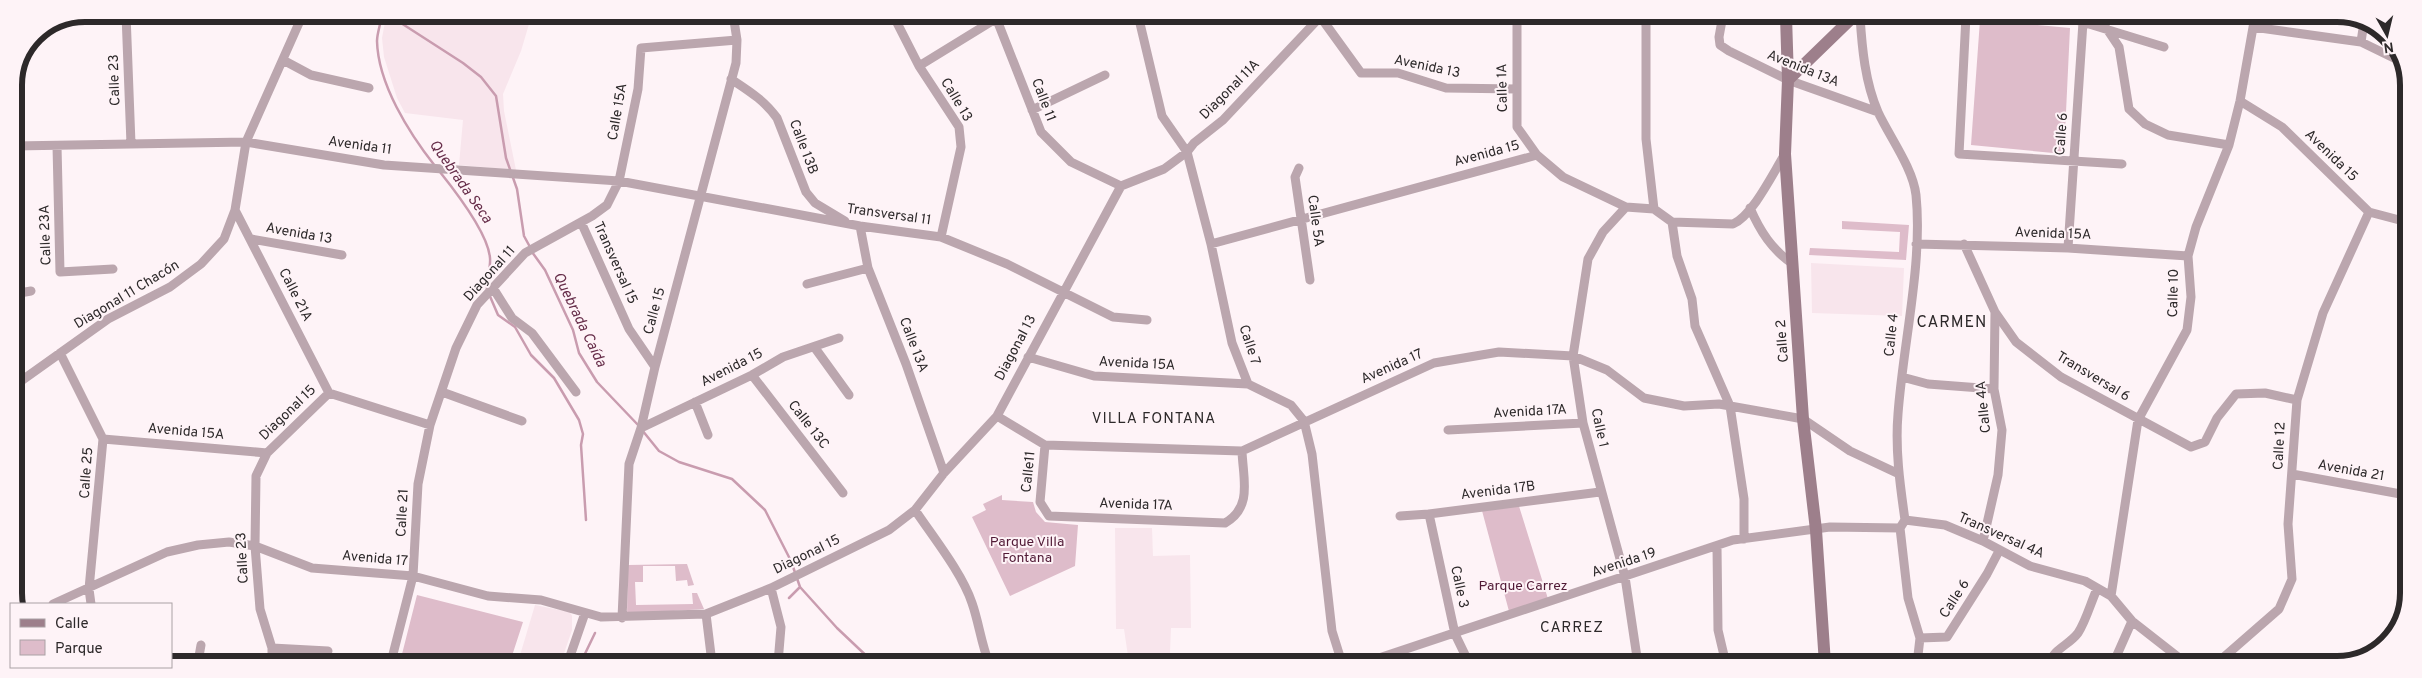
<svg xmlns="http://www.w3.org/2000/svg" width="2422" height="678" viewBox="0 0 2422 678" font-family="Overpass,sans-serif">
  <rect width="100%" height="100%" fill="#fef3f7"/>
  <path fill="#f8e5ec" d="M 390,14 L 532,14 L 521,51 L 503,94 L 504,111 L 516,170 L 459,165 L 463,120 L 405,113 L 397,98 L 384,57 L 382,38 L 385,22 Z
    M 1811,263 L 1904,268 L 1902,316 L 1812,313 Z
    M 1115,528 L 1152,528 L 1153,556 L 1190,555 L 1191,628 L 1171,628 L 1170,652 L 1173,663 L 1129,663 L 1124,629 L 1116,629 Z
    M 535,605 L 570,612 L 572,616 L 572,630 L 561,662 L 518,662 Z"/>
  <path fill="#debcca" d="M 1980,20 L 2070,28 L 2064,154 L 1971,145 Z
    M 1842,221 L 1909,225 L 1906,260 L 1809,255 L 1810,248 L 1899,252 L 1900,232 L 1842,229 Z
    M 1002,495 L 1002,500 L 1033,502 L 1036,512 L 1045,522 L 1078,525 L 1075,566 L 1010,596 L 972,517 L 986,510 L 983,504 Z
    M 1518,503 L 1549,602 L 1510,615 L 1481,507 Z
    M 687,564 L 694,585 L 688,586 L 687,580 L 676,581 L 675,566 L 643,566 L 643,582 L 635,582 L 636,605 L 693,604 L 692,593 L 697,593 L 704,609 L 627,614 L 628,565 Z
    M 417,595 L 523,622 L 510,662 L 400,662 Z"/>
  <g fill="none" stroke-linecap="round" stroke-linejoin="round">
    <path stroke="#c99caf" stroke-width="2.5" d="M 382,14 C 381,23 377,33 377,41 C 378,84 409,133 435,166
      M 387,14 L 463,63 L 481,77 L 496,96 L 506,158 L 517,189 L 524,236 L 530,247
      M 440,172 C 456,192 488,233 490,258 C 491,269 486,279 487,289
      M 532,252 L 545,270 L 573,330 L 579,353 L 597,382 L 639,426
      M 489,294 L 498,315 L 515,327 L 531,355 L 554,378 L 579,420 L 583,434 L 581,445 L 586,520
      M 642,430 L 659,451 L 679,462 L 732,479 L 765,510 L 791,561 L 800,587 L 789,598
      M 800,587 L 837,628 L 874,663
      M 581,662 L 595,633"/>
    <path stroke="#bba6ae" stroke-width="9" d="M 126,14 L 131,144
      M 893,15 L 919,66 L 959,127 L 961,147 L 941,237
      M 995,15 L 1041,132 L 1071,162 L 1121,186
      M 1138,15 L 1162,116 L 1187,152 L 1211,244 L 1232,343 L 1248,384 L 1291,405 L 1304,421 L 1312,454 L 1332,631 L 1342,663
      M 1319,15 L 1361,73 L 1398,73 L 1446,88 L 1517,89
      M 1517,15 L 1517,127 L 1537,155
      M 1646,15 L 1646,139 L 1654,209
      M 1723,15 L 1719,37 L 1720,45 L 1729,51 L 1788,80 L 1878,112
      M 1860,16 C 1862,48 1865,82 1878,112 C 1889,136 1913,168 1916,195 C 1923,263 1903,344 1898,414 C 1895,449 1900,485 1905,520 L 1900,528 L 1908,598 L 1920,638 L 1917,664
      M 1966,16 L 1959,154 L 2122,164
      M 2063,16 L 2164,47
      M 2253,27 L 2361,42 L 2400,61
      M 2107,29 L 2119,47 L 2129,109 L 2145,124 L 2168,135 L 2229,145
      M 2361,42 L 2364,22
      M 283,60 L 311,75 L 369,88
      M 919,66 L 1002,15
      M 731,79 C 749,91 764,100 777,118 L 806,192 L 815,203 L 845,221
      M 2240,101 L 2282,127 L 2369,212 L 2407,222
      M 1032,110 L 1105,75
      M 14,146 L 246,142 L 384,165 L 619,181 L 860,226 L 941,237 L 1007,264 L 1113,317 L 1147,320
      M 57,146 L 60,272 L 113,269
      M 1299,168 L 1295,177 L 1310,280
      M 1121,186 L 1164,169 L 1187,152 L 1194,143 L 1223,120 L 1322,15
      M 1626,207 L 1603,232 L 1588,259 L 1573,356 L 1583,423 L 1625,577 L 1638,664
      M 1750,208 C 1760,231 1772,250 1793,264
      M 235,210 L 329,393
      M 581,222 L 629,329 L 655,367
      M 1672,222 L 1677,256 L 1692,299 L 1695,326 L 1730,406 L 1744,499 L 1744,539
      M 860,226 L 868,268 L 906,364 L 944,473
      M 251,239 L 342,255
      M 1211,244 L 1537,155 L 1563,177 L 1626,207 L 1654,209 L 1672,222 L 1733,224 C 1753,215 1773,173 1785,154
      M 1916,244 L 2068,248 L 2188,256
      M 1964,244 L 1995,312 L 1994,389 L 2002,430 L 1998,475 L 1983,541
      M 2068,248 L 2083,22
      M 807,284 L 868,268
      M 493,288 L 512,318 L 532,333 L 576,392
      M 14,294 L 31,291
      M 1995,312 L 2016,342 L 2061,377 L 2191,447 L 2205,442 L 2217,418 L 2236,394 L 2265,393 L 2297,400
      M 815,348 L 849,395
      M 60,353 L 103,439 L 89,589 L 91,604
      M 1028,357 L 1094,376 L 1248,384
      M 752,375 L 843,493
      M 1902,377 L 1928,384 L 1994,389
      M 14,386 L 108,319 L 170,287 L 201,264 L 224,239 L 235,210 L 246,142 L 303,14
      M 442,392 L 522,421
      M 329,393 L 430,425
      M 695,402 L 708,435
      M 997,416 L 1045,445 L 1242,451 L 1434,363 L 1499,352 L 1573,356 L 1607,370 L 1644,398 L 1684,406 L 1719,404 L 1803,419 L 1850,451 L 1899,474
      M 641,428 L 752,375 L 783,357 L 839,338
      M 1448,430 L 1583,423
      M 103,439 L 267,453
      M 1045,445 L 1040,502 L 1049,516 L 1225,523 C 1253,507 1243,479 1242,451
      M 2292,474 L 2406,495
      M 915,510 C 933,537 962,573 972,603 C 979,623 981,643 989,663
      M 1429,514 L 1455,634 L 1469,663
      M 1400,516 L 1429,514 L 1600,492
      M 1905,520 L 1945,525 L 1983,541 L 2030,566 L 2085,581 L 2111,596 L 2132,621 L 2187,664
      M 1717,547 L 1718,630 L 1726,664
      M 771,588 L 781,627 L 778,663
      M 2111,596 L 2138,420 L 2187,330 L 2191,297 L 2188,256 L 2196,227 L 2229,145 L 2240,101 L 2255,16
      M 53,604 L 167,552 L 198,545 L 229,542 L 255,546 L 312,568 L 413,576 L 488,596 L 541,600 L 601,617 L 706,614 L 771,588 L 889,530 L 915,510 L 944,473 L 997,416 L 1121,186
      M 706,614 L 712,663
      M 622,618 L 629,464 L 641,428 L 655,367 L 736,63 L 737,40 L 733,14
      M 1920,638 L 1947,637 L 1987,574 L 1999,551
      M 272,648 L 328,651
      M 171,660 L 198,662
      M 198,662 L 201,645
      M 272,662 L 272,648 L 260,609 L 255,546 L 256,476 L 267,453 L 329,393
      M 391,662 L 413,576 L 418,484 L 430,425 L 456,348 L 477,305 L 525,253 L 592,216 L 607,205 L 619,181 L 638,89 L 641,48 L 737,40
      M 568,662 L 585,613
      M 1364,663 L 1733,540 L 1830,527 L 1900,528
      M 2048,664 C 2055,648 2069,645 2078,633 C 2086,621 2091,602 2097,589
      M 2113,664 L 2132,621
      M 2216,664 L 2279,609 L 2292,579 L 2288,524 L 2297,400 L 2323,313 L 2369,212"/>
    <path stroke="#9d7f8b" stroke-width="12" d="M 1786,16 L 1788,80 L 1785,154 L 1803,419 L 1816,530 L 1825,664
      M 1788,80 L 1854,16"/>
  </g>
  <g text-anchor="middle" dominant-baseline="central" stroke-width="4" stroke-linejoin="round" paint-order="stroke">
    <g font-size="14" fill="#2d292a" stroke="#fef3f7">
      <text transform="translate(1427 67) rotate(12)">Avenida 13</text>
      <text transform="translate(1803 69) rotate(22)">Avenida 13A</text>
      <text transform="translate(115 80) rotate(-92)">Calle 23</text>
      <text transform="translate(1503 88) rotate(-91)">Calle 1A</text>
      <text transform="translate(1230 90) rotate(-45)">Diagonal 11A</text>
      <text transform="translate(956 100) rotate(59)">Calle 13</text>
      <text transform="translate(1043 100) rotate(69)">Calle 11</text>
      <text transform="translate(618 112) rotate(-80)">Calle 15A</text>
      <text transform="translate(2062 134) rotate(-86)">Calle 6</text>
      <text transform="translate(360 146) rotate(8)">Avenida 11</text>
      <text transform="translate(803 147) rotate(69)">Calle 13B</text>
      <text transform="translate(1487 154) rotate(-15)">Avenida 15</text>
      <text transform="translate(2331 156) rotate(44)">Avenida 15</text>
      <text transform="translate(889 215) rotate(8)">Transversal 11</text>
      <text transform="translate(1315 221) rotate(82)">Calle 5A</text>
      <text transform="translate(299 234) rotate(10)">Avenida 13</text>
      <text transform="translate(2053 234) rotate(2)">Avenida 15A</text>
      <text transform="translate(46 235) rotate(-92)">Calle 23A</text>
      <text transform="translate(615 263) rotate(66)">Transversal 15</text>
      <text transform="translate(490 274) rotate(-48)">Diagonal 11</text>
      <text transform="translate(2174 293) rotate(-89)">Calle 10</text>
      <text transform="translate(127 295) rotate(-31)">Diagonal 11 Chacón</text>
      <text transform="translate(295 295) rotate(63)">Calle 21A</text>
      <text transform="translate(655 311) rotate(-75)">Calle 15</text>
      <text transform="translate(1892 335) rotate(-84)">Calle 4</text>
      <text transform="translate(1783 341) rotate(-94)">Calle 2</text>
      <text transform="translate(913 345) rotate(69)">Calle 13A</text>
      <text transform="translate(1249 345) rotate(72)">Calle 7</text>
      <text transform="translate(1016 348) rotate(-62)">Diagonal 13</text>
      <text transform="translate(1137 364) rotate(3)">Avenida 15A</text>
      <text transform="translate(1392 367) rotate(-24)">Avenida 17</text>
      <text transform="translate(732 368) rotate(-27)">Avenida 15</text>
      <text transform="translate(2093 377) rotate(31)">Transversal 6</text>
      <text transform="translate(1984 407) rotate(-96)">Calle 4A</text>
      <text transform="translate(1530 412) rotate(-3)">Avenida 17A</text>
      <text transform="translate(288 413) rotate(-44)">Diagonal 15</text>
      <text transform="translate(808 425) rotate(52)">Calle 13C</text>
      <text transform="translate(1599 428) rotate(78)">Calle 1</text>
      <text transform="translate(186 432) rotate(5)">Avenida 15A</text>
      <text transform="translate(2280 446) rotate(-87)">Calle 12</text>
      <text transform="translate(2351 471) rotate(10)">Avenida 21</text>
      <text transform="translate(1029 472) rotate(-84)">Calle11</text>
      <text transform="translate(87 473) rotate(-86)">Calle 25</text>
      <text transform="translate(1498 491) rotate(-7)">Avenida 17B</text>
      <text transform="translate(1136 505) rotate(2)">Avenida 17A</text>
      <text transform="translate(403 513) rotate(-87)">Calle 21</text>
      <text transform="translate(2001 536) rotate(24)">Transversal 4A</text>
      <text transform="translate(807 555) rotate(-26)">Diagonal 15</text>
      <text transform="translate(243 558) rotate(-93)">Calle 23</text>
      <text transform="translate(375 559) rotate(5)">Avenida 17</text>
      <text transform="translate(1624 563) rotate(-18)">Avenida 19</text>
      <text transform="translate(1459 587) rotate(78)">Calle 3</text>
      <text transform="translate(1955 599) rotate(-57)">Calle 6</text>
    </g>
    <g font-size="14" fill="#511a36" stroke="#fef3f7">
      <text x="1027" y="542">Parque Villa<tspan x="1027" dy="16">Fontana</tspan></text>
      <text x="1523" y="586">Parque Carrez</text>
    </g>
    <g font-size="15" font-style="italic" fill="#672e4a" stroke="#fef3f7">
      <text transform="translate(460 182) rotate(55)">Quebrada Seca</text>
      <text transform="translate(579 320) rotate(64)">Quebrada Caída</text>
    </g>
    <g font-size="15" letter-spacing="1" fill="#2d292a" stroke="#fef3f7">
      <text x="1154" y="419">VILLA FONTANA</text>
      <text x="1572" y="628">CARREZ</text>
    </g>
    <g font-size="16" letter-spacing="1" fill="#2d292a" stroke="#fef3f7">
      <text x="1952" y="323">CARMEN</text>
    </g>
  </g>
  <path d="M0 0H2422V678H0ZM85 22H2337A63 63 0 0 1 2400 85V593A63 63 0 0 1 2337 656H85A63 63 0 0 1 22 593V85A63 63 0 0 1 85 22Z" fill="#fef3f7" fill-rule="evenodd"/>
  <path fill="none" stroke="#2d292a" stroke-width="6" d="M85 22H2337A63 63 0 0 1 2400 85V593A63 63 0 0 1 2337 656H85A63 63 0 0 1 22 593V85A63 63 0 0 1 85 22Z"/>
  <rect x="10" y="603" width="162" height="65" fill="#fef3f7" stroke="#aaa2a5"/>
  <rect x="20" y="619" width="25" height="8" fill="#9d7f8b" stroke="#aaa2a5"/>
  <text x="55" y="628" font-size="15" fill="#2d292a">Calle</text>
  <rect x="20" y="640" width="25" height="15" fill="#debcca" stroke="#aaa2a5"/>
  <text x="55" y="653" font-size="15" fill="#2d292a">Parque</text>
  <g transform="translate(2387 35) rotate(172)" stroke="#fef3f7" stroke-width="4" paint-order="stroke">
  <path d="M0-4L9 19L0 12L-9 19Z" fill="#2d292a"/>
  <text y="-8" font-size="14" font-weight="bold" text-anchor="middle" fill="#2d292a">N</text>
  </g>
</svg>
